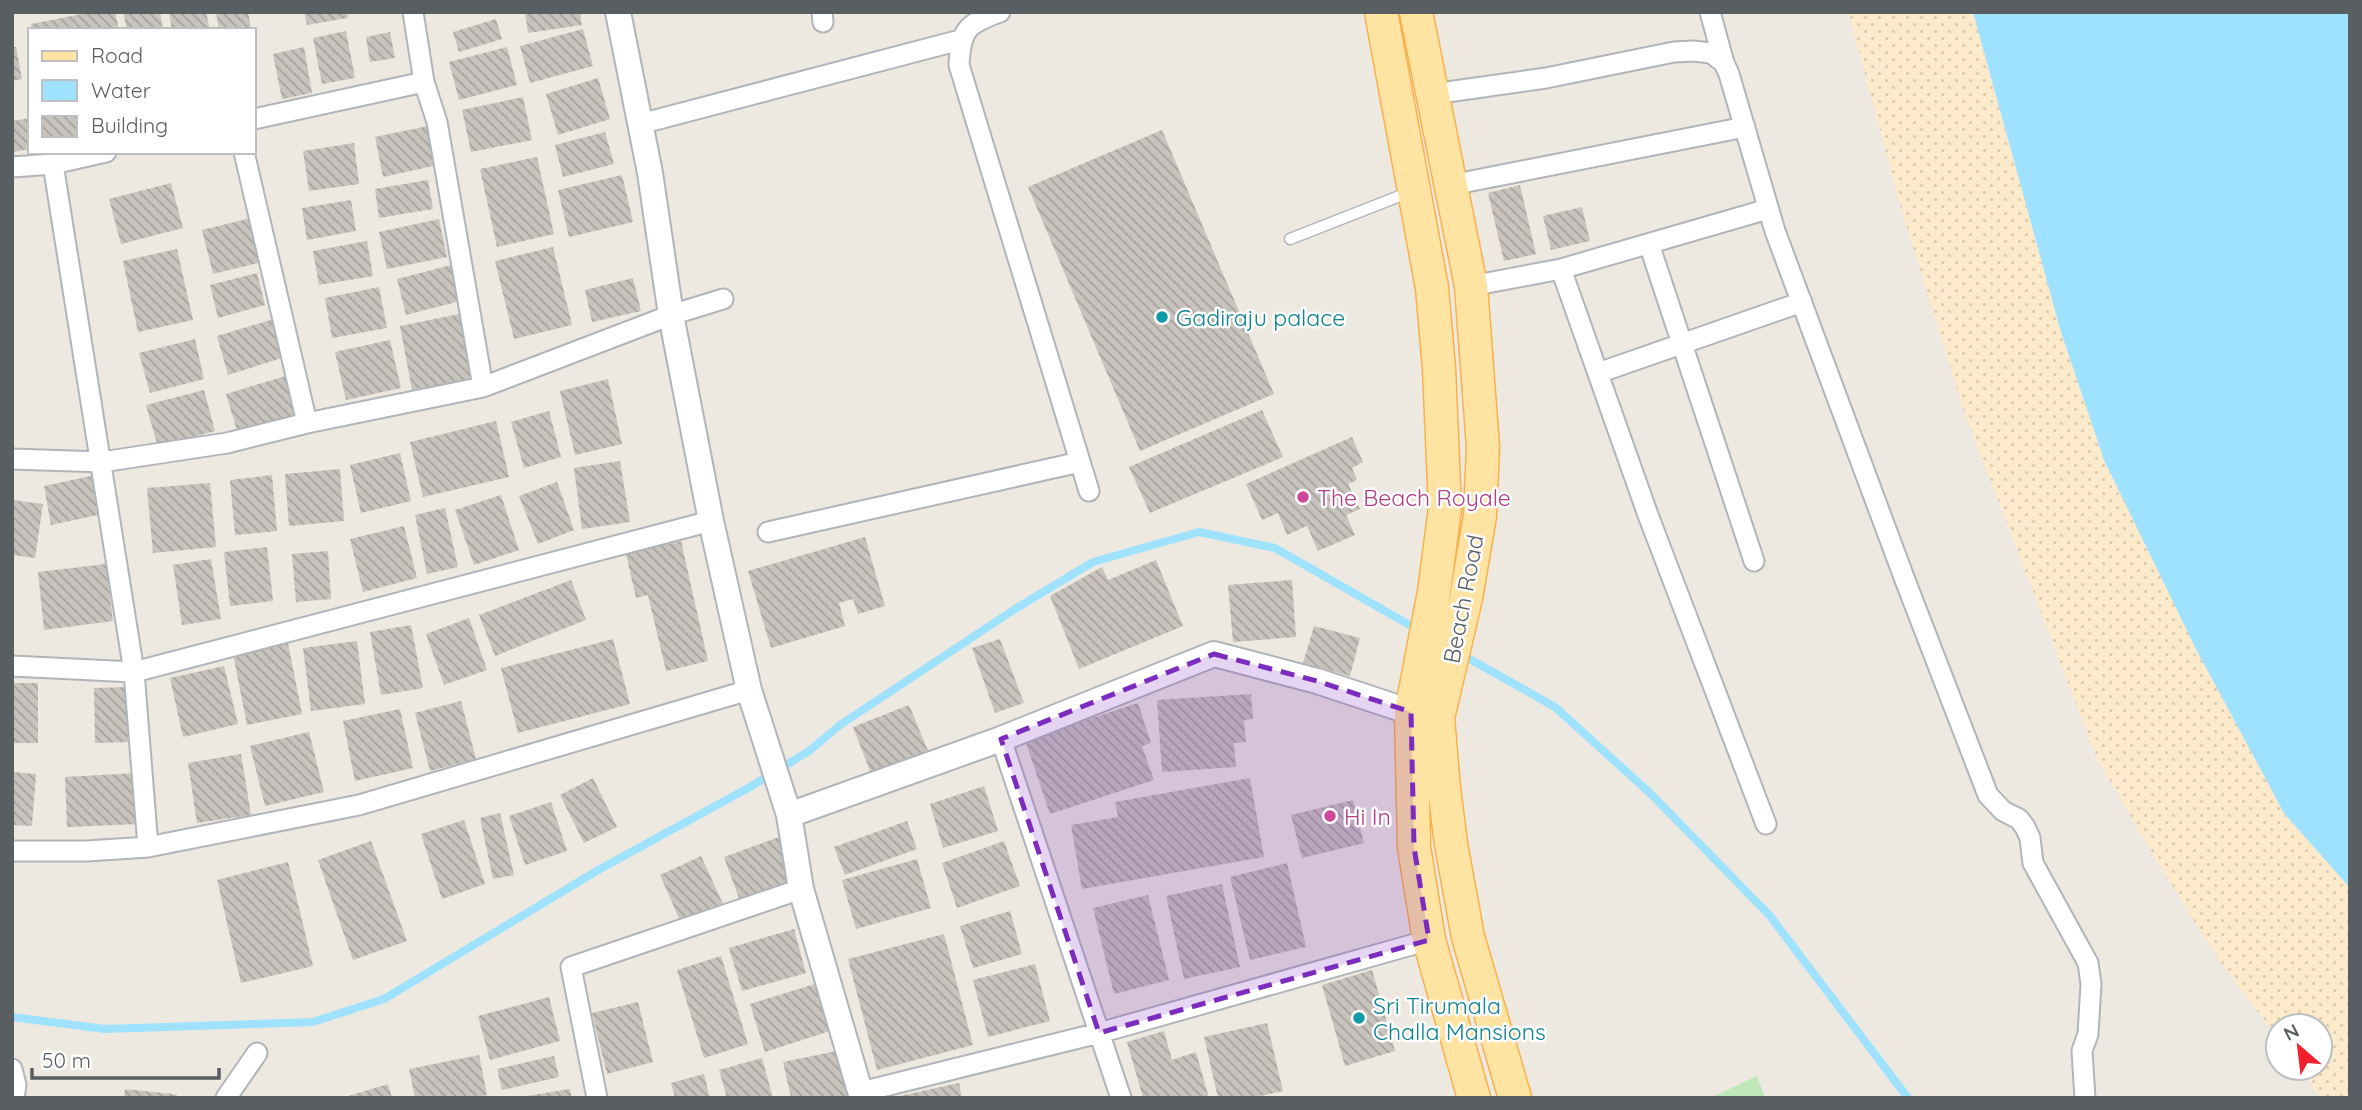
<svg xmlns="http://www.w3.org/2000/svg" width="2362" height="1110" viewBox="0 0 2362 1110" font-family="Quicksand,sans-serif">
  <defs>
    <pattern id="sand-dots" width="8" height="8" patternUnits="userSpaceOnUse" patternTransform="scale(1.75)"><rect width="8" height="8" fill="#fceacb"/><path d="M2 2h.1M6 6h.1" fill="none" stroke="#dacbb1" stroke-width="1.8" stroke-linecap="round"/></pattern>
    <pattern id="building-back-hatch" width="6" height="6" patternUnits="userSpaceOnUse" patternTransform="scale(1.75)"><rect width="6" height="6" fill="#c8c3bd"/><path d="M-1 5l2 2M0 0l6 6M5-1l2 2" fill="none" stroke="#a5a29d"/></pattern>
  </defs>
  <rect width="100%" height="100%" fill="#ede8e0"/>
  <path fill="url(#sand-dots)" d="M 1848,12 L 1973,12 L 2061,332 L 2104,460 L 2283,813 L 2350,888 L 2350,1098 L 2321,1098 L 2300,1068 L 2320,1068 L 2320,1026 L 2278,1026 L 2278,1038 L 2221,963 L 2156,860 L 2097,758 L 1965,414 L 1904,218 Z"/>
  <path fill="#c0e7ba" d="M 1757,1076 L 1765,1098 L 1710,1098 Z"/>
  <path fill="#9ee2ff" d="M 1973,12 L 2350,12 L 2350,888 L 2284,813 L 2196,649 L 2104,460 L 2061,332 Z"/>
  <g fill="none" stroke-linecap="round" stroke-linejoin="round">
    <path stroke="#9ee2ff" stroke-width="8" d="M 1459,653 L 1555,707 L 1652,795 L 1770,916 L 1908,1098
      M 12,1017 L 105,1029 L 313,1022 L 384,999 L 600,869 L 750,787 L 809,751 L 840,725 L 1015,609 L 1093,562 L 1199,532 L 1275,548 L 1420,631"/>
  </g>
  <path fill="url(#building-back-hatch)" d="M 92,12 L 115,12 L 119,30 L 32,30 L 31,24 Z
    M 123,12 L 160,12 L 163,30 L 127,30 Z
    M 169,12 L 206,12 L 210,30 L 172,30 Z
    M 216,12 L 248,12 L 251,29 L 219,30 Z
    M 304,12 L 347,12 L 348,18 L 307,25 Z
    M 525,12 L 580,12 L 582,25 L 528,33 Z
    M 496,19 L 502,39 L 459,52 L 453,32 Z
    M 583,29 L 593,66 L 530,83 L 520,46 Z
    M 346,31 L 355,78 L 322,84 L 313,38 Z
    M 390,32 L 395,58 L 370,62 L 366,37 Z
    M 12,47 L 16,47 L 22,79 L 12,81 Z
    M 304,47 L 312,93 L 282,99 L 273,54 Z
    M 507,47 L 517,85 L 459,100 L 449,62 Z
    M 598,78 L 610,119 L 558,135 L 546,94 Z
    M 523,97 L 532,140 L 471,152 L 462,110 Z
    M 30,118 L 30,149 L 12,152 L 12,121 Z
    M 433,125 L 442,164 L 383,177 L 375,137 Z
    M 1162,130 L 1274,394 L 1140,451 L 1028,187 Z
    M 605,132 L 614,164 L 563,177 L 555,145 Z
    M 354,143 L 359,184 L 309,191 L 303,151 Z
    M 537,157 L 554,234 L 497,247 L 480,169 Z
    M 622,175 L 633,222 L 569,237 L 558,190 Z
    M 428,180 L 433,209 L 379,218 L 375,189 Z
    M 171,183 L 183,228 L 121,244 L 109,199 Z
    M 1520,185 L 1536,254 L 1504,261 L 1488,193 Z
    M 351,200 L 356,231 L 307,240 L 302,208 Z
    M 1582,207 L 1590,241 L 1551,250 L 1543,216 Z
    M 255,217 L 266,261 L 213,274 L 202,230 Z
    M 439,219 L 447,257 L 387,269 L 379,232 Z
    M 367,241 L 373,276 L 319,285 L 313,251 Z
    M 553,247 L 572,325 L 514,339 L 495,261 Z
    M 177,249 L 193,320 L 138,332 L 123,261 Z
    M 451,265 L 460,301 L 406,315 L 397,279 Z
    M 257,273 L 265,305 L 218,318 L 210,285 Z
    M 633,278 L 641,311 L 592,322 L 585,290 Z
    M 379,287 L 387,328 L 332,338 L 325,298 Z
    M 459,314 L 471,379 L 412,390 L 400,326 Z
    M 277,318 L 288,356 L 228,375 L 217,336 Z
    M 195,339 L 204,379 L 150,393 L 139,353 Z
    M 390,340 L 401,388 L 346,400 L 335,352 Z
    M 286,376 L 299,418 L 239,437 L 226,394 Z
    M 608,379 L 622,444 L 575,455 L 560,391 Z
    M 204,390 L 215,431 L 158,447 L 146,405 Z
    M 1262,410 L 1283,457 L 1150,513 L 1129,467 Z
    M 549,411 L 561,457 L 524,468 L 511,422 Z
    M 496,421 L 509,477 L 423,497 L 410,442 Z
    M 1352,437 L 1363,462 L 1352,468 L 1357,480 L 1348,484 L 1360,509 L 1346,515 L 1355,535 L 1318,551 L 1307,526 L 1287,535 L 1278,513 L 1262,520 L 1246,484 Z
    M 400,453 L 411,501 L 361,513 L 350,465 Z
    M 620,461 L 630,522 L 582,529 L 574,468 Z
    M 340,469 L 344,521 L 289,526 L 285,474 Z
    M 272,475 L 277,531 L 235,535 L 230,480 Z
    M 91,476 L 98,515 L 51,525 L 44,486 Z
    M 557,482 L 574,530 L 538,544 L 519,496 Z
    M 210,483 L 216,547 L 153,553 L 147,488 Z
    M 501,495 L 519,550 L 474,565 L 455,510 Z
    M 12,500 L 43,504 L 35,558 L 12,555 Z
    M 445,508 L 458,567 L 427,574 L 415,515 Z
    M 404,526 L 417,578 L 363,592 L 350,539 Z
    M 865,537 L 885,606 L 858,614 L 853,599 L 839,603 L 845,626 L 771,648 L 748,571 Z
    M 681,541 L 708,661 L 666,671 L 648,595 L 636,598 L 626,554 Z
    M 267,547 L 273,601 L 230,606 L 224,552 Z
    M 328,551 L 331,599 L 296,602 L 292,554 Z
    M 211,559 L 221,619 L 182,625 L 173,565 Z
    M 1156,560 L 1183,626 L 1079,669 L 1050,596 L 1102,567 L 1108,580 Z
    M 106,564 L 113,621 L 44,630 L 38,572 Z
    M 571,580 L 586,620 L 495,656 L 479,615 Z
    M 1292,580 L 1296,637 L 1233,642 L 1228,585 Z
    M 469,618 L 487,670 L 444,685 L 426,634 Z
    M 411,625 L 423,688 L 381,695 L 370,632 Z
    M 1314,626 L 1360,638 L 1350,676 L 1303,663 Z
    M 613,639 L 630,704 L 518,733 L 501,668 Z
    M 1000,639 L 1024,703 L 995,713 L 972,648 Z
    M 357,641 L 365,704 L 311,711 L 303,648 Z
    M 288,643 L 302,714 L 247,725 L 233,654 Z
    M 224,666 L 238,724 L 183,737 L 170,678 Z
    M 12,683 L 38,683 L 38,743 L 12,743 Z
    M 130,687 L 132,742 L 95,743 L 94,688 Z
    M 1251,694 L 1253,719 L 1244,720 L 1246,742 L 1234,743 L 1236,767 L 1162,772 L 1157,700 Z
    M 461,701 L 476,759 L 430,771 L 415,713 Z
    M 1138,703 L 1151,743 L 1142,746 L 1154,780 L 1050,814 L 1025,740 Z
    M 909,705 L 929,753 L 872,776 L 853,727 Z
    M 400,709 L 413,768 L 355,781 L 343,721 Z
    M 309,732 L 324,792 L 265,806 L 250,746 Z
    M 241,754 L 251,815 L 197,823 L 188,763 Z
    M 12,772 L 36,774 L 32,826 L 12,825 Z
    M 137,773 L 139,824 L 67,827 L 65,777 Z
    M 593,778 L 617,827 L 584,843 L 560,795 Z
    M 1250,778 L 1264,857 L 1082,889 L 1071,825 L 1118,817 L 1115,802 Z
    M 984,786 L 998,831 L 943,848 L 930,804 Z
    M 1353,800 L 1364,843 L 1302,858 L 1291,815 Z
    M 551,802 L 567,851 L 525,865 L 509,816 Z
    M 500,813 L 514,875 L 493,879 L 480,818 Z
    M 464,820 L 485,884 L 442,899 L 421,834 Z
    M 907,821 L 917,849 L 845,875 L 834,847 Z
    M 779,837 L 796,884 L 741,904 L 724,857 Z
    M 371,841 L 407,941 L 353,960 L 318,860 Z
    M 1004,841 L 1020,886 L 957,908 L 942,863 Z
    M 701,856 L 724,906 L 682,925 L 660,875 Z
    M 917,859 L 931,908 L 856,929 L 842,880 Z
    M 288,862 L 313,966 L 241,983 L 217,880 Z
    M 1287,863 L 1306,947 L 1250,960 L 1230,877 Z
    M 1222,884 L 1240,967 L 1184,979 L 1166,896 Z
    M 1148,895 L 1169,980 L 1114,994 L 1093,908 Z
    M 1010,911 L 1022,954 L 973,968 L 960,926 Z
    M 794,929 L 806,973 L 742,991 L 729,948 Z
    M 944,934 L 973,1045 L 877,1070 L 848,959 Z
    M 721,956 L 748,1044 L 704,1058 L 677,970 Z
    M 1035,964 L 1050,1021 L 988,1037 L 973,980 Z
    M 1372,970 L 1395,1051 L 1345,1066 L 1322,985 Z
    M 818,983 L 833,1030 L 765,1052 L 750,1004 Z
    M 549,997 L 560,1041 L 490,1060 L 478,1016 Z
    M 638,1002 L 653,1062 L 607,1074 L 592,1013 Z
    M 1267,1023 L 1283,1091 L 1252,1098 L 1218,1098 L 1204,1037 Z
    M 1164,1031 L 1172,1060 L 1196,1052 L 1209,1098 L 1143,1098 L 1127,1042 Z
    M 841,1050 L 851,1098 L 791,1098 L 783,1062 Z
    M 479,1055 L 487,1095 L 475,1098 L 415,1098 L 409,1069 Z
    M 554,1056 L 559,1077 L 502,1090 L 497,1069 Z
    M 762,1058 L 773,1098 L 727,1098 L 719,1070 Z
    M 704,1074 L 710,1098 L 675,1098 L 671,1083 Z
    M 959,1083 L 962,1098 L 895,1098 L 895,1097 Z
    M 388,1084 L 392,1098 L 345,1098 L 345,1097 Z
    M 125,1089 L 172,1094 L 177,1095 L 177,1098 L 124,1098 Z
    M 570,1089 L 572,1098 L 527,1098 L 527,1096 Z"/>
  <g fill="none" stroke-linecap="round" stroke-linejoin="round">
    <g stroke="#b1b5b9" stroke-width="13">
      <path id="service" d="M 1290,239 L 1410,192"/>
    </g>
    <g stroke="#b1b5b9" stroke-width="23">
      <path id="minor" d="M 413,12 L 424,82 L 437,122 L 483,387
        M 822,12 L 823,22
        M 1000,12 C 966,24 961,30 959,65 L 1089,491
        M 1710,12 L 1724,63
        M 1433,94 L 1546,78 L 1674,52 L 1693,51 L 1711,53 L 1724,63 L 1729,74 L 1775,231 L 1905,580 L 1988,795 L 2003,811 L 2019,819 L 2025,827 L 2030,838 L 2033,863 L 2088,963 L 2091,984 L 2088,1034 L 2082,1051 L 2085,1098
        M 254,119 L 424,82
        M 640,124 L 960,40
        M 244,152 L 307,423
        M 53,164 L 134,672 L 148,847
        M 12,167 L 53,164 L 106,152
        M 1451,185 L 1745,127
        M 1649,244 L 1754,561
        M 1561,269 L 1648,515 L 1766,824
        M 1471,286 L 1561,269 L 1768,209
        M 1598,373 L 1802,302
        M 12,459 L 102,462 L 227,443 L 307,423 L 483,387 L 671,315 L 723,299
        M 768,532 L 1080,462
        M 12,666 L 134,672 L 711,521
        M 1001,739 L 1121,1098
        M 12,851 L 87,851 L 148,847 L 359,805 L 749,690
        M 12,1069 L 16,1085 L 14,1098
        M 861,1092 L 1099,1033 L 1429,940
        M 226,1098 L 257,1053
        M 597,1098 L 571,967 L 801,889"/>
    </g>
    <g stroke="#b1b5b9" stroke-width="28">
      <path id="tertiary" d="M 618,12 L 650,173 L 671,315 L 711,521 L 749,690 L 789,815
        M 862,1098 L 801,889 L 789,815 L 1001,739 L 1214,654 L 1317,681 L 1411,712"/>
    </g>
    <g stroke="#fab14c" stroke-width="35">
      <path id="primary" d="M 1381,12 L 1432,288 L 1439,368 L 1445,508 L 1434,592 L 1411,712 L 1414,847 L 1429,940 L 1474,1098
        M 1416,12 L 1471,286 L 1483,447 L 1480,516 L 1466,598 L 1438,718 L 1444,788 L 1451,844 L 1468,937 L 1515,1098"/>
    </g>
    <use href="#service" stroke="#fff" stroke-width="10"/>
    <use href="#minor" stroke="#fff" stroke-width="19"/>
    <use href="#tertiary" stroke="#fff" stroke-width="24"/>
    <use href="#primary" stroke="#ffe3a3" stroke-width="32"/>
  </g>
  <path fill="#7b2cbf" fill-opacity="0.2" stroke="#7b2cbf" stroke-width="5" stroke-dasharray="14 9" stroke-linejoin="round" d="M 1214,654 L 1317,681 L 1411,712 L 1414,847 L 1429,940 L 1099,1033 L 1001,739 Z"/>
  <g fill="#0f9aa8" stroke="#fff" stroke-width="2.5">
    <circle cx="1162" cy="317" r="7"/>
    <circle cx="1359" cy="1018" r="7"/>
  </g>
  <g fill="#d1479c" stroke="#fff" stroke-width="2.5">
    <circle cx="1303" cy="497" r="7"/>
    <circle cx="1330" cy="816" r="7"/>
  </g>
  <g text-anchor="middle" dominant-baseline="central" stroke-width="5" stroke-linejoin="round" paint-order="stroke">
    <g font-size="23" fill="#0d838f" stroke="#fff" text-anchor="start">
      <text x="1176" y="317">Gadiraju palace</text>
      <text x="1373" y="1005">Sri Tirumala<tspan x="1373" dy="26">Challa Mansions</tspan></text>
    </g>
    <g font-size="23" fill="#b23c85" stroke="#fff" text-anchor="start">
      <text x="1317" y="497">The Beach Royale</text>
      <text x="1344" y="816">Hi In</text>
    </g>
    <g font-size="23" fill="#595e62" stroke="#fff">
      <text transform="translate(1463 599) rotate(-79)">Beach Road</text>
    </g>
  </g>
  <rect width="2362" height="1110" fill="none" stroke="#595e62" stroke-width="28"/>
  <rect x="28" y="28" width="228" height="126" fill="#ffffff" stroke="#bdbfc0" stroke-width="2"/>
  <rect x="42" y="51" width="35" height="10" fill="#ffe3a3" stroke="#bdbfc0" stroke-width="2"/>
  <text x="91" y="63" font-size="21" fill="#595e62">Road</text>
  <rect x="42" y="80" width="35" height="21" fill="#9ee2ff" stroke="#bdbfc0" stroke-width="2"/>
  <text x="91" y="98" font-size="21" fill="#595e62">Water</text>
  <rect x="42" y="116" width="35" height="21" fill="url(#building-back-hatch)" stroke="#bdbfc0" stroke-width="2"/>
  <text x="91" y="133" font-size="21" fill="#595e62">Building</text>
  <g transform="translate(2299 1047) rotate(332)"><circle r="33" fill="#ffffff" stroke="#bdbfc0" stroke-width="2"/>
  <path d="M0-5L12 26L0 18L-12 26Z" fill="#f41f2c"/>
  <text y="-10" font-size="19" font-weight="bold" text-anchor="middle" fill="#595e62">N</text>
  </g>
  <path d="M32 1068v10h187v-10" fill="none" stroke="#595e62" stroke-width="3.5"/>
  <text x="42" y="1068" font-size="21" fill="#595e62" stroke="#ffffff" stroke-width="5" paint-order="stroke">50 m</text>
</svg>
